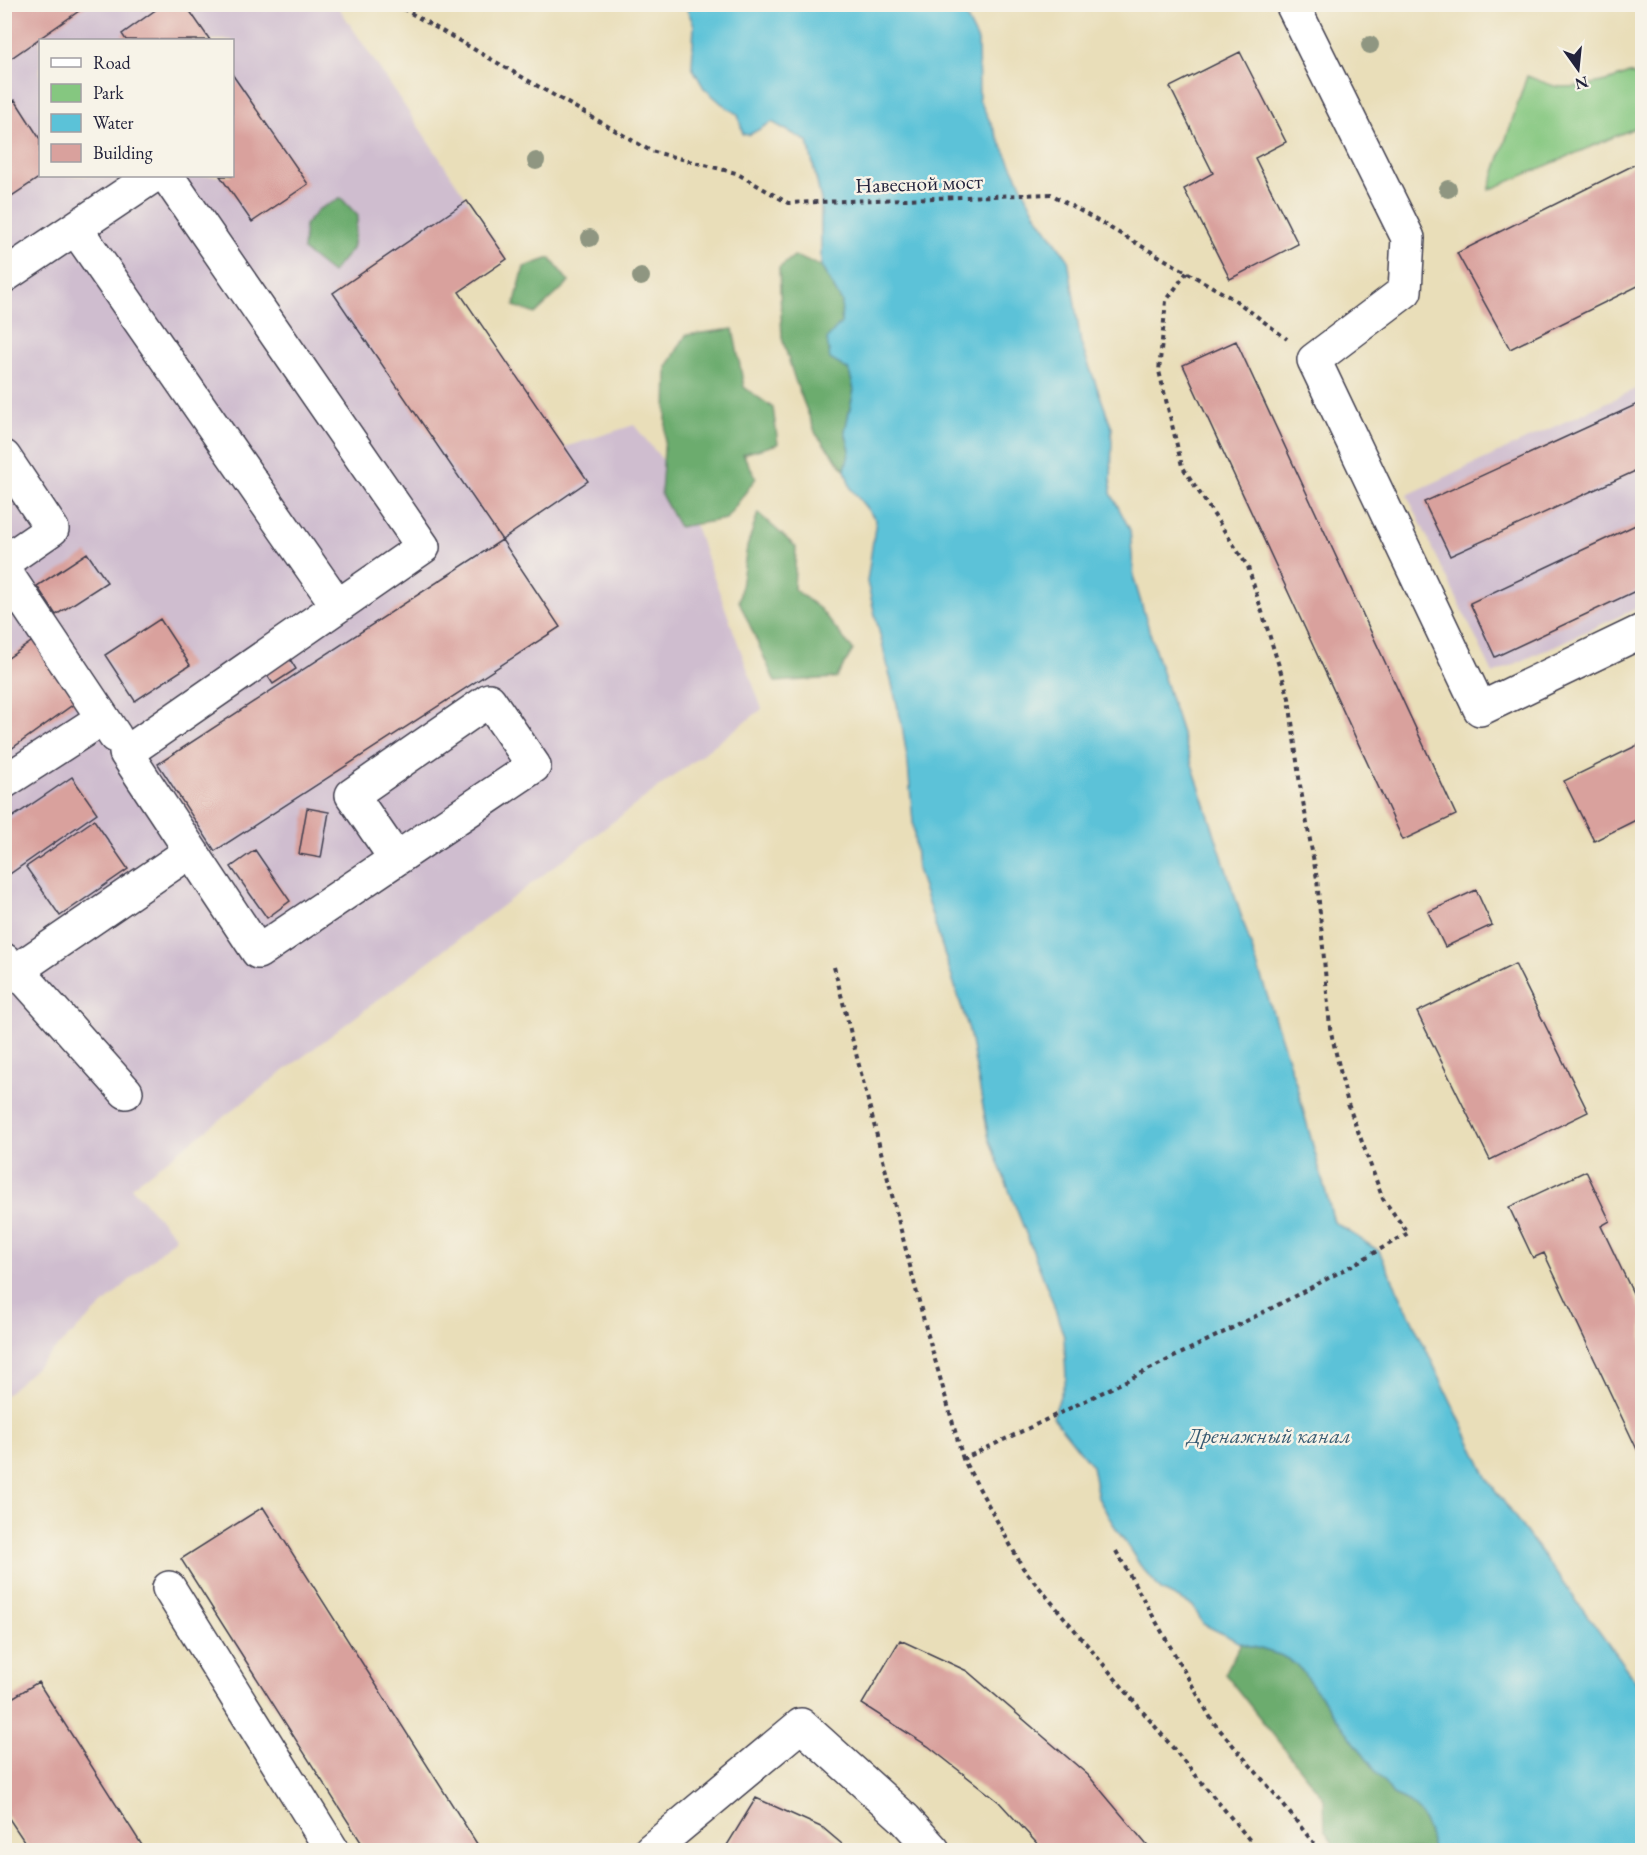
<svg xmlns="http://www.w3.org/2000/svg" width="1647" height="1855" viewBox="0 0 1647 1855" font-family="'EB Garamond',serif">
  <rect width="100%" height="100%" fill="#f7f3e8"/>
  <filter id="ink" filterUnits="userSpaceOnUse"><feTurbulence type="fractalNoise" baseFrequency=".0167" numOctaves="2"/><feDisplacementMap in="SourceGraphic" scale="12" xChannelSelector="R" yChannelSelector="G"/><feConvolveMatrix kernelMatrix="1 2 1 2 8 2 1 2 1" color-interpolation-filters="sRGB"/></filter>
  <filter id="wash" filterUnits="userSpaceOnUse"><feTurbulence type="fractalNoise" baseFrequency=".008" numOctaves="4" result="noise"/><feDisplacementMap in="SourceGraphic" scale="24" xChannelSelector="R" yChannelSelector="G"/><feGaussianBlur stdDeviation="1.35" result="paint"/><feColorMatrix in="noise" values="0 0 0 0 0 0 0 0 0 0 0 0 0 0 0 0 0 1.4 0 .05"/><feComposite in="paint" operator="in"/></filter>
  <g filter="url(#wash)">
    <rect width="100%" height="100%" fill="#e9deb9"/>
    <path fill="#cfbdcf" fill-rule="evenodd" d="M 5,5 L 337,5 L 507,259 L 459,292 L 565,447 L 634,425 L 678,479 L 762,709 L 131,1187 L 176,1237 L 5,1396 ZM 40,40 L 232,40 L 232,176 L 40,176 Z
      M 1642,386 L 1642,606 L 1493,674 L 1407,495 Z"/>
    <path fill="#85c780" stroke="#54745e" stroke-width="1.5" d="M 1629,73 L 1642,79 L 1642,125 L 1489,190 L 1527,76 C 1535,79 1545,83 1554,86 C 1573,90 1612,81 1629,73 Z"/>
    <path fill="#6cac6e" stroke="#476754" stroke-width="1.5" d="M 341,198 L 358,216 L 352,249 L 332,273 L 303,250 L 305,225 L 319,209 Z
      M 794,256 L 821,266 L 842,302 L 841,323 L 849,370 L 854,390 L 845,431 L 850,450 L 845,470 L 816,434 L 795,380 L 782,338 L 779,268 Z
      M 550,258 L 569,282 L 535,314 L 514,306 L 524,267 Z
      M 733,329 L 744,387 L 773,408 L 778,444 L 743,454 L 756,478 L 726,519 L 679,527 L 661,494 L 666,420 L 667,367 L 686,335 Z
      M 758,513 L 796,547 L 794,589 L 820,609 L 853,650 L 836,678 L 775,682 L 739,601 L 747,547 Z
      M 1241,1643 L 1280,1655 L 1297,1664 L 1393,1795 C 1399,1798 1406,1800 1411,1804 C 1422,1812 1433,1837 1431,1850 L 1338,1850 L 1325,1831 L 1324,1799 L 1225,1674 Z"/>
    <path fill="#5bc2d8" stroke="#3e728a" stroke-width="1.5" d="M 685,5 L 960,5 L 978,41 L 979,99 L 1035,213 L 1068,259 L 1081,344 L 1112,428 L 1111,493 L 1130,530 L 1134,579 L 1159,663 L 1296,1084 L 1334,1222 L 1379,1251 L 1490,1483 L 1642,1690 L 1642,1850 L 1431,1850 C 1433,1837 1422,1812 1411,1804 C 1406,1800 1399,1798 1393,1795 L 1297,1664 L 1280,1655 L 1241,1643 L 1203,1624 L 1193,1606 L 1161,1590 L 1140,1565 L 1112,1522 L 1098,1498 L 1092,1466 L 1053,1417 L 1066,1378 L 1064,1337 L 1052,1300 L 989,1139 L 969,1030 L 917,869 L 908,764 L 902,725 L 867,582 L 876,520 L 851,489 L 845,470 L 850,450 L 845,431 L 854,390 L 849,370 L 830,359 L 827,339 L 841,323 L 842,302 L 821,266 L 821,200 L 808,142 L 772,122 L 749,135 L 743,134 L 738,115 L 721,103 L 704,88 L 692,67 L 694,25 Z"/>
    <g id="blocks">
      <path fill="#d9a19d" d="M 4,4 L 89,4 L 4,63 Z
        M 164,4 L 185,4 L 210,40 L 126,40 L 122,34 Z
        M 1240,52 L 1286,142 L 1255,158 L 1298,244 L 1230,279 L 1184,189 L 1213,173 L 1170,87 Z
        M 232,74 L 308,184 L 252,222 L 220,176 L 232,176 Z
        M 15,100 L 40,139 L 40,177 L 4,201 L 4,107 Z
        M 1642,161 L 1642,284 L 1510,349 L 1457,253 Z
        M 467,201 L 507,259 L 459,292 L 588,481 L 502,540 L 560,627 L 215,851 L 158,764 L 502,540 L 333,293 Z
        M 1236,341 L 1456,815 L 1403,840 L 1183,365 Z
        M 1642,402 L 1642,468 L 1450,556 L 1424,502 Z
        M 1642,522 L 1642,588 L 1495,657 L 1470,603 Z
        M 87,553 L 107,582 L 56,615 L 37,586 Z
        M 160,619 L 190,665 L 135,701 L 105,655 Z
        M 34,640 L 78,701 L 4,754 L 4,661 Z
        M 288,656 L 296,669 L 273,684 L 265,672 Z
        M 1642,743 L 1642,817 L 1594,841 L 1564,781 Z
        M 72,777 L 97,813 L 4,878 L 4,823 Z
        M 307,808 L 329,812 L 321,858 L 299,854 Z
        M 94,820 L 128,869 L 60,916 L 26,867 Z
        M 255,850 L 290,901 L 267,918 L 231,867 Z
        M 1476,890 L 1492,925 L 1445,947 L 1428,912 Z
        M 1515,964 L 1588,1112 L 1490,1160 L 1417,1012 Z
        M 1586,1171 L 1610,1221 L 1601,1226 L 1642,1312 L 1642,1460 L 1544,1253 L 1533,1258 L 1509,1207 Z
        M 263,1507 L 481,1850 L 366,1850 L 181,1559 Z
        M 900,1640 L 967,1671 L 1088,1775 L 1151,1850 L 1043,1850 L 999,1802 L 928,1746 L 862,1704 Z
        M 38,1682 L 145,1850 L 30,1850 L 4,1811 L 4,1703 Z
        M 756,1798 L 823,1828 L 849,1850 L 724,1850 Z"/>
    </g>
  </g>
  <g filter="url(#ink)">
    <use href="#blocks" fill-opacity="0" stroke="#403e4e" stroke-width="1.5"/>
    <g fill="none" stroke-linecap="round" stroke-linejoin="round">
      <g stroke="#403e4e" stroke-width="36">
        <path id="minor" d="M 1292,4 L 1408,238 L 1405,291 L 1314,360 L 1480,709 L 1642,631
          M 167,176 L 423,547 L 126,753 L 258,952 L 534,766 L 489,700 L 352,795 L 396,859
          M 76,229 L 338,606
          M 4,276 L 153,176
          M 4,457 L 52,529 L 4,562
          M 4,570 L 103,718
          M 4,782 L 103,718 L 115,736
          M 4,960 L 17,970 L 126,1092
          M 17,970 L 191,851
          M 169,1588 L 332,1850
          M 651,1850 L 801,1725 L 905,1819 L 933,1850"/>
      </g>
      <path stroke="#403e4e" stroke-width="4" stroke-dasharray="4.5 4.5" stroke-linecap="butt" d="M 395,4 L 651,151 L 736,173 L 788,203 L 1051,194 L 1235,300 L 1287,339
        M 1187,272 L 1166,301 L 1159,371 L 1182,466 L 1248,567 L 1289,698 L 1300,785 L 1317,879 L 1330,1028 L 1348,1104 L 1383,1199 L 1408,1233 C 1336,1276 1261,1314 1186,1351 C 1112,1388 1038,1424 963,1459 L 1023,1568 L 1258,1850
        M 834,967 L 924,1321 L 963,1459
        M 1116,1551 L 1213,1722 L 1274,1793 L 1319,1850"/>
      <use href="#minor" stroke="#fff" stroke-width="33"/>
    </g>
    <g fill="#8f9681">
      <circle cx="1370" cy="45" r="9"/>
      <circle cx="536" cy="161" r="9"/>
      <circle cx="1448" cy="189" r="9"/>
      <circle cx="590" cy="238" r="9"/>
      <circle cx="641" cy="277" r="9"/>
    </g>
  </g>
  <g text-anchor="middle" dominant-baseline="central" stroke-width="5" stroke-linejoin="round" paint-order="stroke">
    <g font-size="21" fill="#22223b" stroke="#f7f3e8">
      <text transform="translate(919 183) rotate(-2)">Навесной мост</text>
    </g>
    <g font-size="22" font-style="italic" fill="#365a72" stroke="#f7f3e8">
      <text x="1269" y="1435">Дренажный канал</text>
    </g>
  </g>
  <rect width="1647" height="1855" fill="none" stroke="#f7f3e8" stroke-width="24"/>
  <rect x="39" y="39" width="195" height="138" fill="#f7f3e8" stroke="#a29fa3" stroke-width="1.5"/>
  <rect x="51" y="58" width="30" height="9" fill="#ffffff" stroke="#a29fa3" stroke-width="1.5"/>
  <text x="93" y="69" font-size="18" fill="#22223b">Road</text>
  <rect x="51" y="84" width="30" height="18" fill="#85c780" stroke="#a29fa3" stroke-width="1.5"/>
  <text x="93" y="99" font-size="18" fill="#22223b">Park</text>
  <rect x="51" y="114" width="30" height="18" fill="#5bc2d8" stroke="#a29fa3" stroke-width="1.5"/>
  <text x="93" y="129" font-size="18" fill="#22223b">Water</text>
  <rect x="51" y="144" width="30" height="18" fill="#d9a19d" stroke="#a29fa3" stroke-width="1.5"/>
  <text x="93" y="159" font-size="18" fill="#22223b">Building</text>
  <g transform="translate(1578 69) rotate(165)" stroke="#f7f3e8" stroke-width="4.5" paint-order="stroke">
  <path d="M0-4.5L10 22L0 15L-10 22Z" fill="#22223b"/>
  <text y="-9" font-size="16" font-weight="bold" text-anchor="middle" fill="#22223b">N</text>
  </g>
</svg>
